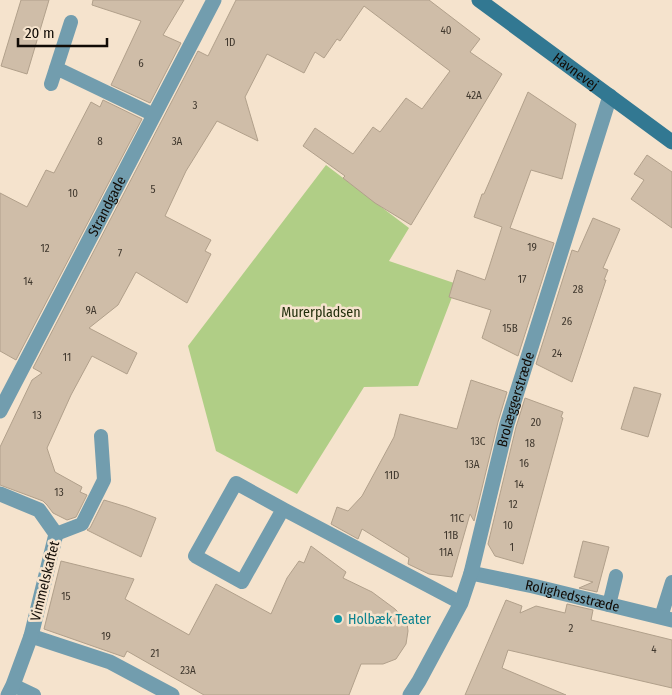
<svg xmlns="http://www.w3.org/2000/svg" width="672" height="695" viewBox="0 0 672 695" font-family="'Fira Sans Condensed',sans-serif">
  <rect width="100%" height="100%" fill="#f5e3cd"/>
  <path fill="#b0ce86" d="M 326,165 L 409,228 L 389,261 L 457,284 L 418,386 L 364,387 L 297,494 L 216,451 L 188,346 Z"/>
  <path fill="#cfbda8" stroke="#b1a08b" d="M 21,0 L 49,0 L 27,74 L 1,66 Z
    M 93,0 L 184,0 L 163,35 L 181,43 L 150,103 L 111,85 L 141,21 L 92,5 Z
    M 236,0 L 429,0 L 480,39 L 470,52 L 502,74 L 411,225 L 375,203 L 343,178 L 345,176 L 303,146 L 315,128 L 353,154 L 373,127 L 380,132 L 406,98 L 422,109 L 450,71 L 364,6 L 340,41 L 337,39 L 324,58 L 315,52 L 304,73 L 267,54 L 245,97 L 258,141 L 217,121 L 186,171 L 165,216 L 211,240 L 205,251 L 211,254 L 187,303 L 136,272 L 118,305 L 89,328 L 137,353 L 127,374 L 92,356 L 71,395 L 47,448 L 55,472 L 82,487 L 80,492 L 87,495 L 76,517 L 67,520 L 53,513 L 47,505 L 43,501 L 0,485 L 0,447 L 32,380 L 42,373 L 33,368 L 198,51 L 208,56 Z
    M 528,92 L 576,124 L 562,179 L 531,170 L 510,228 L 554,243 L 518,356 L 482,338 L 491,310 L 449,297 L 457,270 L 485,280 L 502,227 L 474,217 L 482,194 L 484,194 Z
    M 103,100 L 142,119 L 16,360 L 0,351 L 0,193 L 27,207 L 46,170 L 54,173 L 91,102 L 100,107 Z
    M 647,155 L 672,172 L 672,228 L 631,199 L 644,180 L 634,174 Z
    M 593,218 L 620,229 L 603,268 L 608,270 L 604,280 L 606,280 L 572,382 L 536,364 L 572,250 L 578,252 Z
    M 471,380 L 507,392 L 498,422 L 474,521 L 470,514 L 452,577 L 429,574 L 408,564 L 409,558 L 362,529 L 358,539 L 331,524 L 337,507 L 348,511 L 362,496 L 394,437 L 400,414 L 457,429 Z
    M 634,387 L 661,394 L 648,437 L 621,429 Z
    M 525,398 L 563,412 L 561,417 L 563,418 L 523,564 L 495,556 L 488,544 L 516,427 Z
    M 104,500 L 127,507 L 156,518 L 141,557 L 87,530 L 90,528 Z
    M 583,541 L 609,547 L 597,592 L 579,588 L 593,582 L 574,577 Z
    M 311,546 L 346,572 L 343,578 L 372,592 L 395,609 L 407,622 L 408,631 L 406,644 L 396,659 L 383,664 L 361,664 L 349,695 L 204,695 L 127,651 L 124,657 L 44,629 L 61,561 L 134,579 L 125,599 L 189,635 L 216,584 L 271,614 L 287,578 L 299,561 L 304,563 Z
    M 506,600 L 522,606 L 520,613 L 536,606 L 565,613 L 567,604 L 593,610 L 591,620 L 672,640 L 672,688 L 508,650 L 502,668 L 566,695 L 465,695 Z"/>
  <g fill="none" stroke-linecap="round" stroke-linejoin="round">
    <path stroke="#729dae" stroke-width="14" d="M 56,68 L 154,115
      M 51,84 L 71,22
      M 283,509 L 236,483 L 195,556 L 242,582 L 283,509 L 461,603
      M 56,534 L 82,524 L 104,480 L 101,436
      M 609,605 L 616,576
      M 661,617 L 672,582
      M 13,685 L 34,695"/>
    <g stroke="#729dae" stroke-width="15">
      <path id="s1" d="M 0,411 L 214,0"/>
      <path d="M 0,494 L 39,510 L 56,534 L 31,636 L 110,662 L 172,695"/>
      <path id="s2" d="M 471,573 L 533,586 L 672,620"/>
      <path d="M 8,695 L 13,685 L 31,636"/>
      <path id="s3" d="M 410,695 L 419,681 L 461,603 L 471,573 L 507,424 L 610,96"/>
    </g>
    <path stroke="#327892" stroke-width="15" id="s4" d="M 479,0 L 672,142"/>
  </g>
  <circle fill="#0f9aa8" stroke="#f5e3cd" stroke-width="2" cx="338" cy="619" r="5"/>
  <g text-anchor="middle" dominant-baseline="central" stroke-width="5" stroke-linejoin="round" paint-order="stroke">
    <g font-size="11" fill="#40382e">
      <text x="446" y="30">40</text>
      <text x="230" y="42">1D</text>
      <text x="141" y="63">6</text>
      <text x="474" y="95">42A</text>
      <text x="195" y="105">3</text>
      <text x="100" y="141">8</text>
      <text x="177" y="141">3A</text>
      <text x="153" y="189">5</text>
      <text x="73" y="193">10</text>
      <text x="532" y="247">19</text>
      <text x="45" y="248">12</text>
      <text x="120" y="253">7</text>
      <text x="522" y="279">17</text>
      <text x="28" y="281">14</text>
      <text x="578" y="289">28</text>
      <text x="91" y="310">9A</text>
      <text x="567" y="321">26</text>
      <text x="510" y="328">15B</text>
      <text x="557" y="353">24</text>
      <text x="67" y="357">11</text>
      <text x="37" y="415">13</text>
      <text x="536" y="422">20</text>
      <text x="478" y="441">13C</text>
      <text x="530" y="443">18</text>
      <text x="524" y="463">16</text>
      <text x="472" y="464">13A</text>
      <text x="392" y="475">11D</text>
      <text x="519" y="484">14</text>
      <text x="59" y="492">13</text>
      <text x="513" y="504">12</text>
      <text x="457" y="518">11C</text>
      <text x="508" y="525">10</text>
      <text x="451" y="535">11B</text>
      <text x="512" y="547">1</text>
      <text x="446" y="552">11A</text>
      <text x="66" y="596">15</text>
      <text x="571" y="628">2</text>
      <text x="106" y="636">19</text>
      <text x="654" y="649">4</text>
      <text x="155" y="653">21</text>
      <text x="188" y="670">23A</text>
    </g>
    <g font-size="14" fill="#110b05" stroke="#f5e3cd">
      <text stroke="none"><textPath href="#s4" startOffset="120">Havnevej</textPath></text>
      <text stroke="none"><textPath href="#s1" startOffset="231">Strandgade</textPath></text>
      <text stroke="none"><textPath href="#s3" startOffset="316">Brolæggerstræde</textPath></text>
      <text transform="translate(45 581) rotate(-76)">Vimmelskaftet</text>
      <text stroke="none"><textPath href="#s2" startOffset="104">Rolighedsstræde</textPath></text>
    </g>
    <g font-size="14" fill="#222f0c" stroke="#f5e3cd">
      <text x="321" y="312">Murerpladsen</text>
    </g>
    <g font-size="14" fill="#0d838f" stroke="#f5e3cd" text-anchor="start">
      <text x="348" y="619">Holbæk Teater</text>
    </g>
  </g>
  <path d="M18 38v8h89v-8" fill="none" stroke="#110b05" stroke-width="2.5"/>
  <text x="25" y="38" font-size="15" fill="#110b05" stroke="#f5e3cd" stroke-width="4" paint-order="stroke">20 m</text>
</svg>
